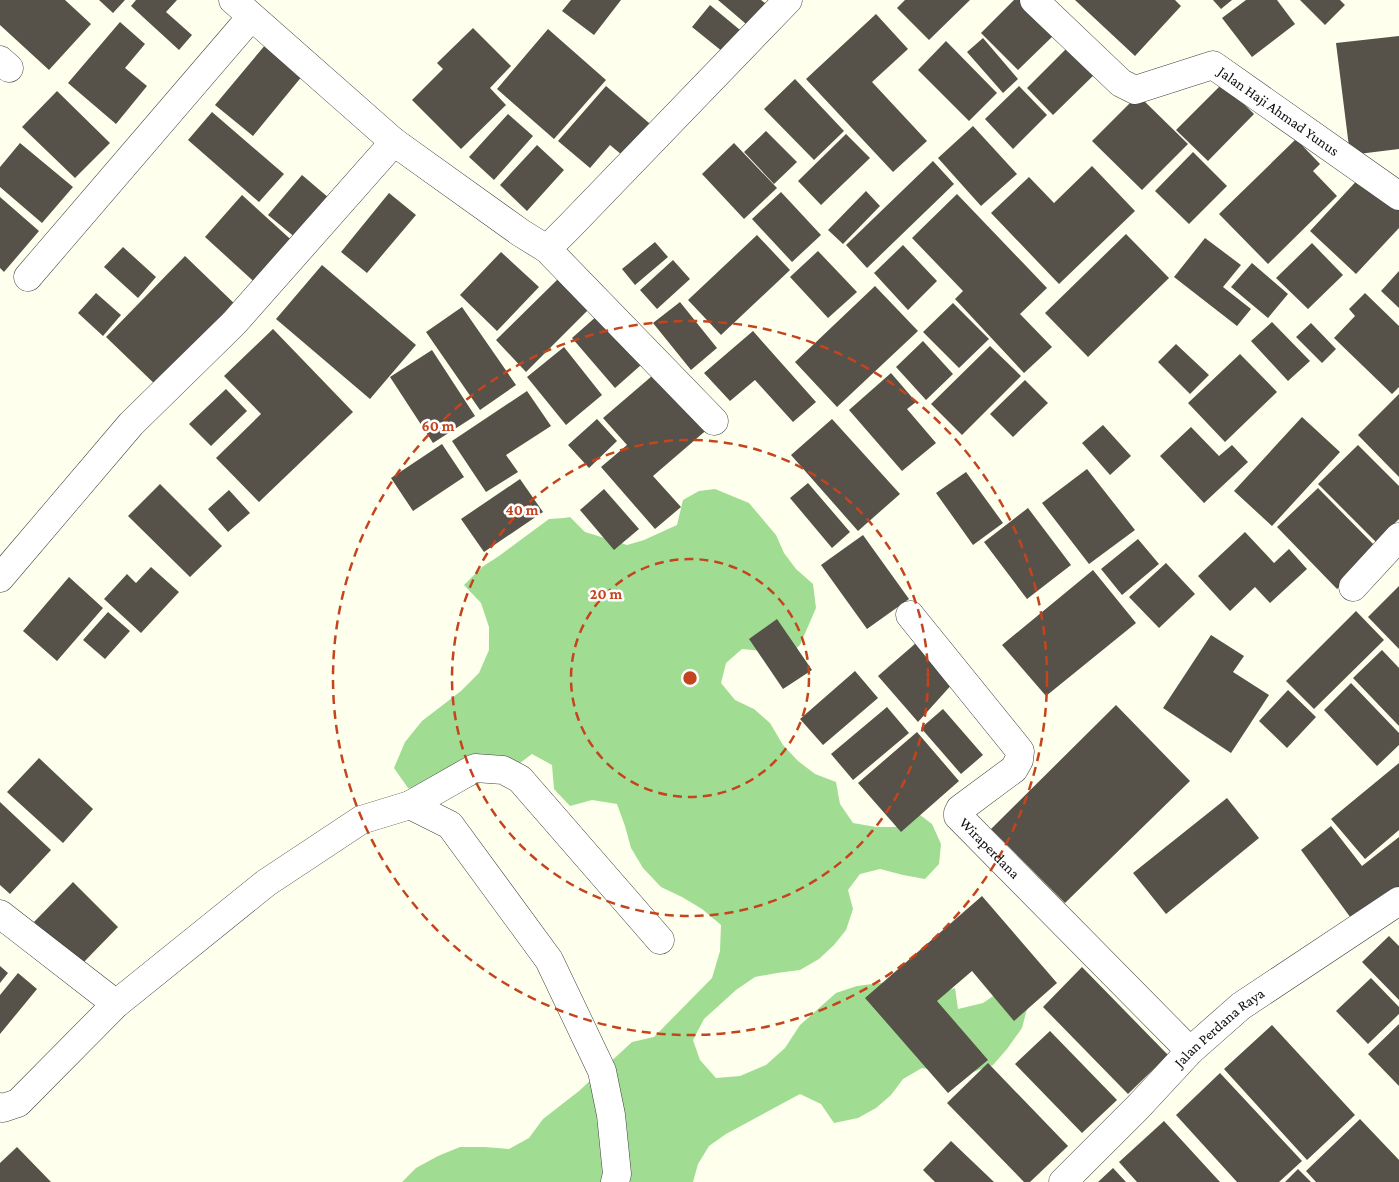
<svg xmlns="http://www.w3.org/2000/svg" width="1399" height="1182" viewBox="0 0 1399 1182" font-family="'Crimson Pro',serif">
  <rect width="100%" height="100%" fill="#feffed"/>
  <path fill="#a0dd93" d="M 715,489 L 749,503 L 776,535 L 784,553 L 796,569 L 813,584 L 816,608 L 800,645 L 784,659 L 763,651 L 742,649 L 726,663 L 721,683 L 735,700 L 754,709 L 770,723 L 783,745 L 798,761 L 815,774 L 836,782 L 840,804 L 853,823 L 876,827 L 899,827 L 916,812 L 932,824 L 941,844 L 939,864 L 925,879 L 903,875 L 880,869 L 860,874 L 848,890 L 853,909 L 846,930 L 834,945 L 819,959 L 800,970 L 777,973 L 755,977 L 736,990 L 704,1019 L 693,1040 L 700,1060 L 716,1078 L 740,1076 L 766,1065 L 785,1048 L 800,1025 L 836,993 L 857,986 L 888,982 L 933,995 L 955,988 L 958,1009 L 983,1003 L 1002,990 L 1028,1005 L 1022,1028 L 1007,1049 L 993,1065 L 970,1073 L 947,1073 L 922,1068 L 903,1079 L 891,1095 L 876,1108 L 858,1118 L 834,1123 L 821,1104 L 800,1094 L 726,1134 L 709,1146 L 698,1164 L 693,1182 L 402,1182 L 416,1168 L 438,1156 L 460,1147 L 485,1147 L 509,1149 L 529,1138 L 543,1119 L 579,1091 L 632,1042 L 654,1037 L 712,978 L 720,951 L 721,925 L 702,909 L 682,897 L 661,887 L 643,868 L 631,848 L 625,826 L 617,804 L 592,800 L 570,806 L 554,789 L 552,765 L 532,754 L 516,766 L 497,776 L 454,794 L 432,795 L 408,788 L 394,768 L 405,742 L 422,721 L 461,691 L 479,673 L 489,650 L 489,627 L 481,603 L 464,585 L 482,567 L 499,556 L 549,519 L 564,518 L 570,517 L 585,532 L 627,545 L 644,540 L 677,525 L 683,500 L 699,491 Z"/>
  <path fill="#565249" d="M 0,0 L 65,0 L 91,24 L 49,70 L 0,25 Z
    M 99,0 L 125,0 L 113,13 Z
    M 136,0 L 177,0 L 166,12 L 192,35 L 179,50 L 131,6 Z
    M 571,0 L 621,0 L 594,35 L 562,11 Z
    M 718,0 L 761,0 L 770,7 L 752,29 Z
    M 905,0 L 970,0 L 929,40 L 897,8 Z
    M 1014,0 L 1020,0 L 1054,35 L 1018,70 L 981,33 Z
    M 1075,0 L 1175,0 L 1181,6 L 1135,56 Z
    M 1213,0 L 1232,0 L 1221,9 Z
    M 1246,0 L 1277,0 L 1295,24 L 1252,57 L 1222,18 Z
    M 1300,0 L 1340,0 L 1345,5 L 1325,25 Z
    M 710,5 L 746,35 L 728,56 L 692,27 Z
    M 876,14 L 908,49 L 872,82 L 927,141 L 893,172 L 806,79 Z
    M 120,22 L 145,44 L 125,68 L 147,86 L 116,124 L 68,83 Z
    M 473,28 L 511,66 L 490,88 L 506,105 L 461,149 L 412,100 L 443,69 L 437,63 Z
    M 548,29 L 606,80 L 554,139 L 497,89 Z
    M 1399,36 L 1399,149 L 1350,155 L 1336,43 Z
    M 983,38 L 1018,79 L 1003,93 L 967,52 Z
    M 946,41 L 997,93 L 969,121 L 918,70 Z
    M 266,44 L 303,75 L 253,136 L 215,105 Z
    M 1071,44 L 1098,71 L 1053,115 L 1027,88 Z
    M 795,79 L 844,131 L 814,160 L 764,109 Z
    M 1223,83 L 1254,114 L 1208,161 L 1176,130 Z
    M 606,86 L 656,129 L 628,160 L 610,145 L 590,168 L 558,141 Z
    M 1019,86 L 1047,115 L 1013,149 L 985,119 Z
    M 57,91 L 110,143 L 75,178 L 22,127 Z
    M 1138,95 L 1188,144 L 1142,190 L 1092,141 Z
    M 212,112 L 284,174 L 259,202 L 188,140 Z
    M 508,114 L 533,136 L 494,180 L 469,157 Z
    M 973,126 L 1017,174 L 981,206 L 938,158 Z
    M 766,131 L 797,162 L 774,184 L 744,152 Z
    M 846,134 L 870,158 L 821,205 L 798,181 Z
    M 1296,139 L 1320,164 L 1313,171 L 1337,196 L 1268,264 L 1219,214 Z
    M 20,143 L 73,187 L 42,223 L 0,187 L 0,167 Z
    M 734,143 L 777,188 L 744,219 L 702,174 Z
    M 537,145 L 564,170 L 527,211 L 500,185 Z
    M 1193,152 L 1227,186 L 1189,224 L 1155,191 Z
    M 933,161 L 954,184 L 867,268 L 846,245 Z
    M 1092,166 L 1135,211 L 1059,284 L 991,213 L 1029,177 L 1054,203 Z
    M 302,175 L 336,204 L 302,243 L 268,215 Z
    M 1362,175 L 1399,210 L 1399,228 L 1356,274 L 1310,231 Z
    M 866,191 L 880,206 L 843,244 L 828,230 Z
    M 781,192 L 821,235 L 792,262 L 752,219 Z
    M 389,193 L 416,215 L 367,273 L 341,252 Z
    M 957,194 L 1047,288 L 1020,314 L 1052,347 L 1024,373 L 955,299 L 963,291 L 912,238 Z
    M 242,195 L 299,247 L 261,288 L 205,237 Z
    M 0,197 L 39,231 L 4,272 L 0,268 Z
    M 1126,234 L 1169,278 L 1088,357 L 1045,313 Z
    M 757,235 L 790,270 L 721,335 L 688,300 Z
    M 1205,238 L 1241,265 L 1223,287 L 1251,309 L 1237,326 L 1174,277 Z
    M 655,242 L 668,257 L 635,285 L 622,269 Z
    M 1312,243 L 1343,275 L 1308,309 L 1276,278 Z
    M 903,245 L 937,281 L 908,310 L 874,273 Z
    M 123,247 L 156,277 L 138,298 L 104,267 Z
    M 818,251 L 857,292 L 828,318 L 790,277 Z
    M 501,252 L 539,287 L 497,331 L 460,295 Z
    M 185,256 L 239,308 L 160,389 L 106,337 Z
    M 673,260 L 690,279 L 657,309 L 640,290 Z
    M 1252,263 L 1288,294 L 1268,318 L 1231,287 Z
    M 322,265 L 416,345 L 370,399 L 276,319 Z
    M 1399,271 L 1399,308 L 1381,291 Z
    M 558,279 L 588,310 L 526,372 L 496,340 Z
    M 875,286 L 918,331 L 837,407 L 795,362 Z
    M 96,293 L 121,315 L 103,336 L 78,313 Z
    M 1365,293 L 1399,326 L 1399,387 L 1392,394 L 1334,338 L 1355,316 L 1349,309 Z
    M 680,302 L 717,348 L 691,370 L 653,323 Z
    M 953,303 L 989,339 L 959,368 L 923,332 Z
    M 462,307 L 516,385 L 480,410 L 426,332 Z
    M 598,315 L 641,365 L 615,388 L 572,338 Z
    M 1272,322 L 1310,361 L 1288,381 L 1251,341 Z
    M 1311,323 L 1336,349 L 1322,363 L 1296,337 Z
    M 273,329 L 353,412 L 259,502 L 216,458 L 261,414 L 224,376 Z
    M 753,331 L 816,402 L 793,422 L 755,380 L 730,401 L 704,373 Z
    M 923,341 L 953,374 L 926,400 L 896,367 Z
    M 1176,344 L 1209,375 L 1190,394 L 1158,362 Z
    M 990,346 L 1021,376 L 962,435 L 931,404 Z
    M 564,347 L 602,395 L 566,425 L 527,377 Z
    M 432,350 L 475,416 L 433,443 L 390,377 Z
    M 1240,354 L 1277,392 L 1225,442 L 1188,403 Z
    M 659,370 L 710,427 L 653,476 L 681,507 L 655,529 L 601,467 L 627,445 L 603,418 Z
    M 891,373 L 916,402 L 907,409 L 936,443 L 902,471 L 849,410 Z
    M 1025,380 L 1048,403 L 1013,437 L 990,414 Z
    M 226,389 L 247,411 L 211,446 L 189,424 Z
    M 527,391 L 551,426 L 506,455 L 518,472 L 486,492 L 452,441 Z
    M 1399,394 L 1399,477 L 1358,435 Z
    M 1302,417 L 1340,452 L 1272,526 L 1234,491 Z
    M 597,419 L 617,441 L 589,468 L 568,445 Z
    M 832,419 L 900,494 L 858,531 L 791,455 Z
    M 1103,425 L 1131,456 L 1110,475 L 1082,443 Z
    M 1191,427 L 1219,456 L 1232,445 L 1248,462 L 1204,503 L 1160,456 Z
    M 442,444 L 464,477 L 413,511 L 391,478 Z
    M 1358,445 L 1399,486 L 1399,519 L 1376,542 L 1318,484 Z
    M 1087,469 L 1135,530 L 1089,564 L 1042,503 Z
    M 966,472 L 1003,523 L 973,545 L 936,493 Z
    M 520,479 L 543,512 L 484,552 L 461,519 Z
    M 808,483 L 850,532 L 832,548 L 790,498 Z
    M 160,484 L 222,546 L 190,577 L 128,516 Z
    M 1318,488 L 1378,549 L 1337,589 L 1277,527 Z
    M 604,489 L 639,529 L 614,550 L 580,510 Z
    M 229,490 L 250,513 L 228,532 L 208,509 Z
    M 1028,508 L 1071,565 L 1027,599 L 984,542 Z
    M 1245,532 L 1274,563 L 1289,549 L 1307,569 L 1270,603 L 1255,587 L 1230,611 L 1198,576 Z
    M 863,535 L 909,599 L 867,629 L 821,565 Z
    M 1138,539 L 1159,564 L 1122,595 L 1101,569 Z
    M 1166,563 L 1195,594 L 1159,628 L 1129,597 Z
    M 151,567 L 179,592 L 141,633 L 104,599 L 127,574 L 136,583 Z
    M 1093,570 L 1136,623 L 1046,696 L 1002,645 Z
    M 69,577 L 103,608 L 57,661 L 23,631 Z
    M 1399,586 L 1399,649 L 1368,617 Z
    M 1356,611 L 1384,640 L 1314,709 L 1286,681 Z
    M 108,612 L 130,631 L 105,659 L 83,640 Z
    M 777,619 L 812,670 L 783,689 L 749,639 Z
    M 1211,635 L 1244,656 L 1233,672 L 1269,695 L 1231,753 L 1163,708 Z
    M 916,643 L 954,682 L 918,722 L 878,676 Z
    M 1382,650 L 1399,668 L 1399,726 L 1353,678 Z
    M 855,671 L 878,698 L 823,745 L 800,719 Z
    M 1351,683 L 1399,733 L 1399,745 L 1377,766 L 1324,710 Z
    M 1288,690 L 1316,717 L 1287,748 L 1259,721 Z
    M 1116,705 L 1190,781 L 1065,903 L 991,829 Z
    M 887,707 L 909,733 L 853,780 L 831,754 Z
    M 943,709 L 983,755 L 961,774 L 921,728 Z
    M 917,732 L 959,781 L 901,832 L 858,783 Z
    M 39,758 L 93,809 L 63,843 L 7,792 Z
    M 1399,763 L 1399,830 L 1365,859 L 1331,819 Z
    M 1227,798 L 1259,838 L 1166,914 L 1133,873 Z
    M 0,802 L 51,850 L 10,894 L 0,885 Z
    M 1331,826 L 1362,866 L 1399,837 L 1399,892 L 1356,925 L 1301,850 Z
    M 73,882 L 118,927 L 79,967 L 34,922 Z
    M 982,896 L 1057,983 L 1014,1021 L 972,971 L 937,1001 L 988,1060 L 948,1093 L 865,998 Z
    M 1389,936 L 1399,946 L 1399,1000 L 1362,962 Z
    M 0,966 L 8,973 L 0,983 Z
    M 1082,967 L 1168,1055 L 1128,1094 L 1043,1007 Z
    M 18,973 L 37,989 L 0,1034 L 0,995 Z
    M 1371,978 L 1399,1007 L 1399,1014 L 1368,1044 L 1336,1011 Z
    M 1399,1024 L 1399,1086 L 1368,1054 Z
    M 1272,1025 L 1355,1115 L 1307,1160 L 1224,1069 Z
    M 1050,1031 L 1117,1100 L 1082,1133 L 1015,1064 Z
    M 988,1063 L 1068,1146 L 1030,1182 L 1024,1182 L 947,1103 Z
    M 1220,1073 L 1302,1161 L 1279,1182 L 1237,1182 L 1176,1115 Z
    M 1360,1119 L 1399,1160 L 1399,1182 L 1316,1182 L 1306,1171 Z
    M 1164,1121 L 1220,1182 L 1137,1182 L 1119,1162 Z
    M 951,1141 L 994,1182 L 935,1182 L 923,1170 Z
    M 17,1147 L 51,1182 L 0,1182 L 0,1163 Z
    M 1113,1168 L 1126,1182 L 1098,1182 Z
    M 1298,1169 L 1311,1182 L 1285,1182 Z"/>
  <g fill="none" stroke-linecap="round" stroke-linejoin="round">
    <g stroke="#404040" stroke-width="29">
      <g id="minor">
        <path d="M 233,0 L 394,142 L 521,233 L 547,249 L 570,226 L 788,0"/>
        <path id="s1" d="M 1034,0 L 1121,83 L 1135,90 L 1213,65 L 1399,196"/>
        <path d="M 0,60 L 9,68"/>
        <path d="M 547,249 L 714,421"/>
        <path d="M 28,277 L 251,17"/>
        <path d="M 0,578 L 131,424 L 234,323 L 394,142"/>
        <path d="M 1353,587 L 1399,537"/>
        <path id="s2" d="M 910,615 L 1020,751 L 1019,760 L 1014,769 L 960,809 L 958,813 L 958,816 L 1190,1051"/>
        <path d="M 410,805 L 475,768 L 503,770 L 520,779 L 660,940"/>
        <path d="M 0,914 L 116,1004"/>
        <path d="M 0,1107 L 3,1108 L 18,1103 L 116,1004 L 266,883 L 361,820 L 410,805 L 450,825 L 549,960 L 602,1071 L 611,1115 L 617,1174 L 615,1182"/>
        <path id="s3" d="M 1063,1182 L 1139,1106 L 1190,1051 L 1241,1006 L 1399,901"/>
      </g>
    </g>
    <use href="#minor" stroke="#fff" stroke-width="28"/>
  </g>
  <g fill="none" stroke="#c4441e" stroke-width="2.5" stroke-dasharray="9 6">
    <circle cx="690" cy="678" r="119"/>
    <circle cx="690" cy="678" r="238"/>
    <circle cx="690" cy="678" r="357"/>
  </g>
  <g text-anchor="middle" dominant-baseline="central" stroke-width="5" stroke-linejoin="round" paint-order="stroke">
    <g font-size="15" fill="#0d0d0d" stroke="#fff">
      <text stroke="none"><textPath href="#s1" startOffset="298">Jalan Haji Ahmad Yunus</textPath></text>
      <text stroke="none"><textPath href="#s2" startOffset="314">Wiraperdana</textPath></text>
      <text stroke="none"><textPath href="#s3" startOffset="220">Jalan Perdana Raya</textPath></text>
    </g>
  </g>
  <circle cx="690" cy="678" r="8" fill="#c4441e" stroke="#fff" stroke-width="2.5"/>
  <g font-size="15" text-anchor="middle" font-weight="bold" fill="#c4441e" stroke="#fff" stroke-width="5" stroke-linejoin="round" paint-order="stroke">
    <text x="438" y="431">60 m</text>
    <text x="522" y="515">40 m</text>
    <text x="606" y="599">20 m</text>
  </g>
</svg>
